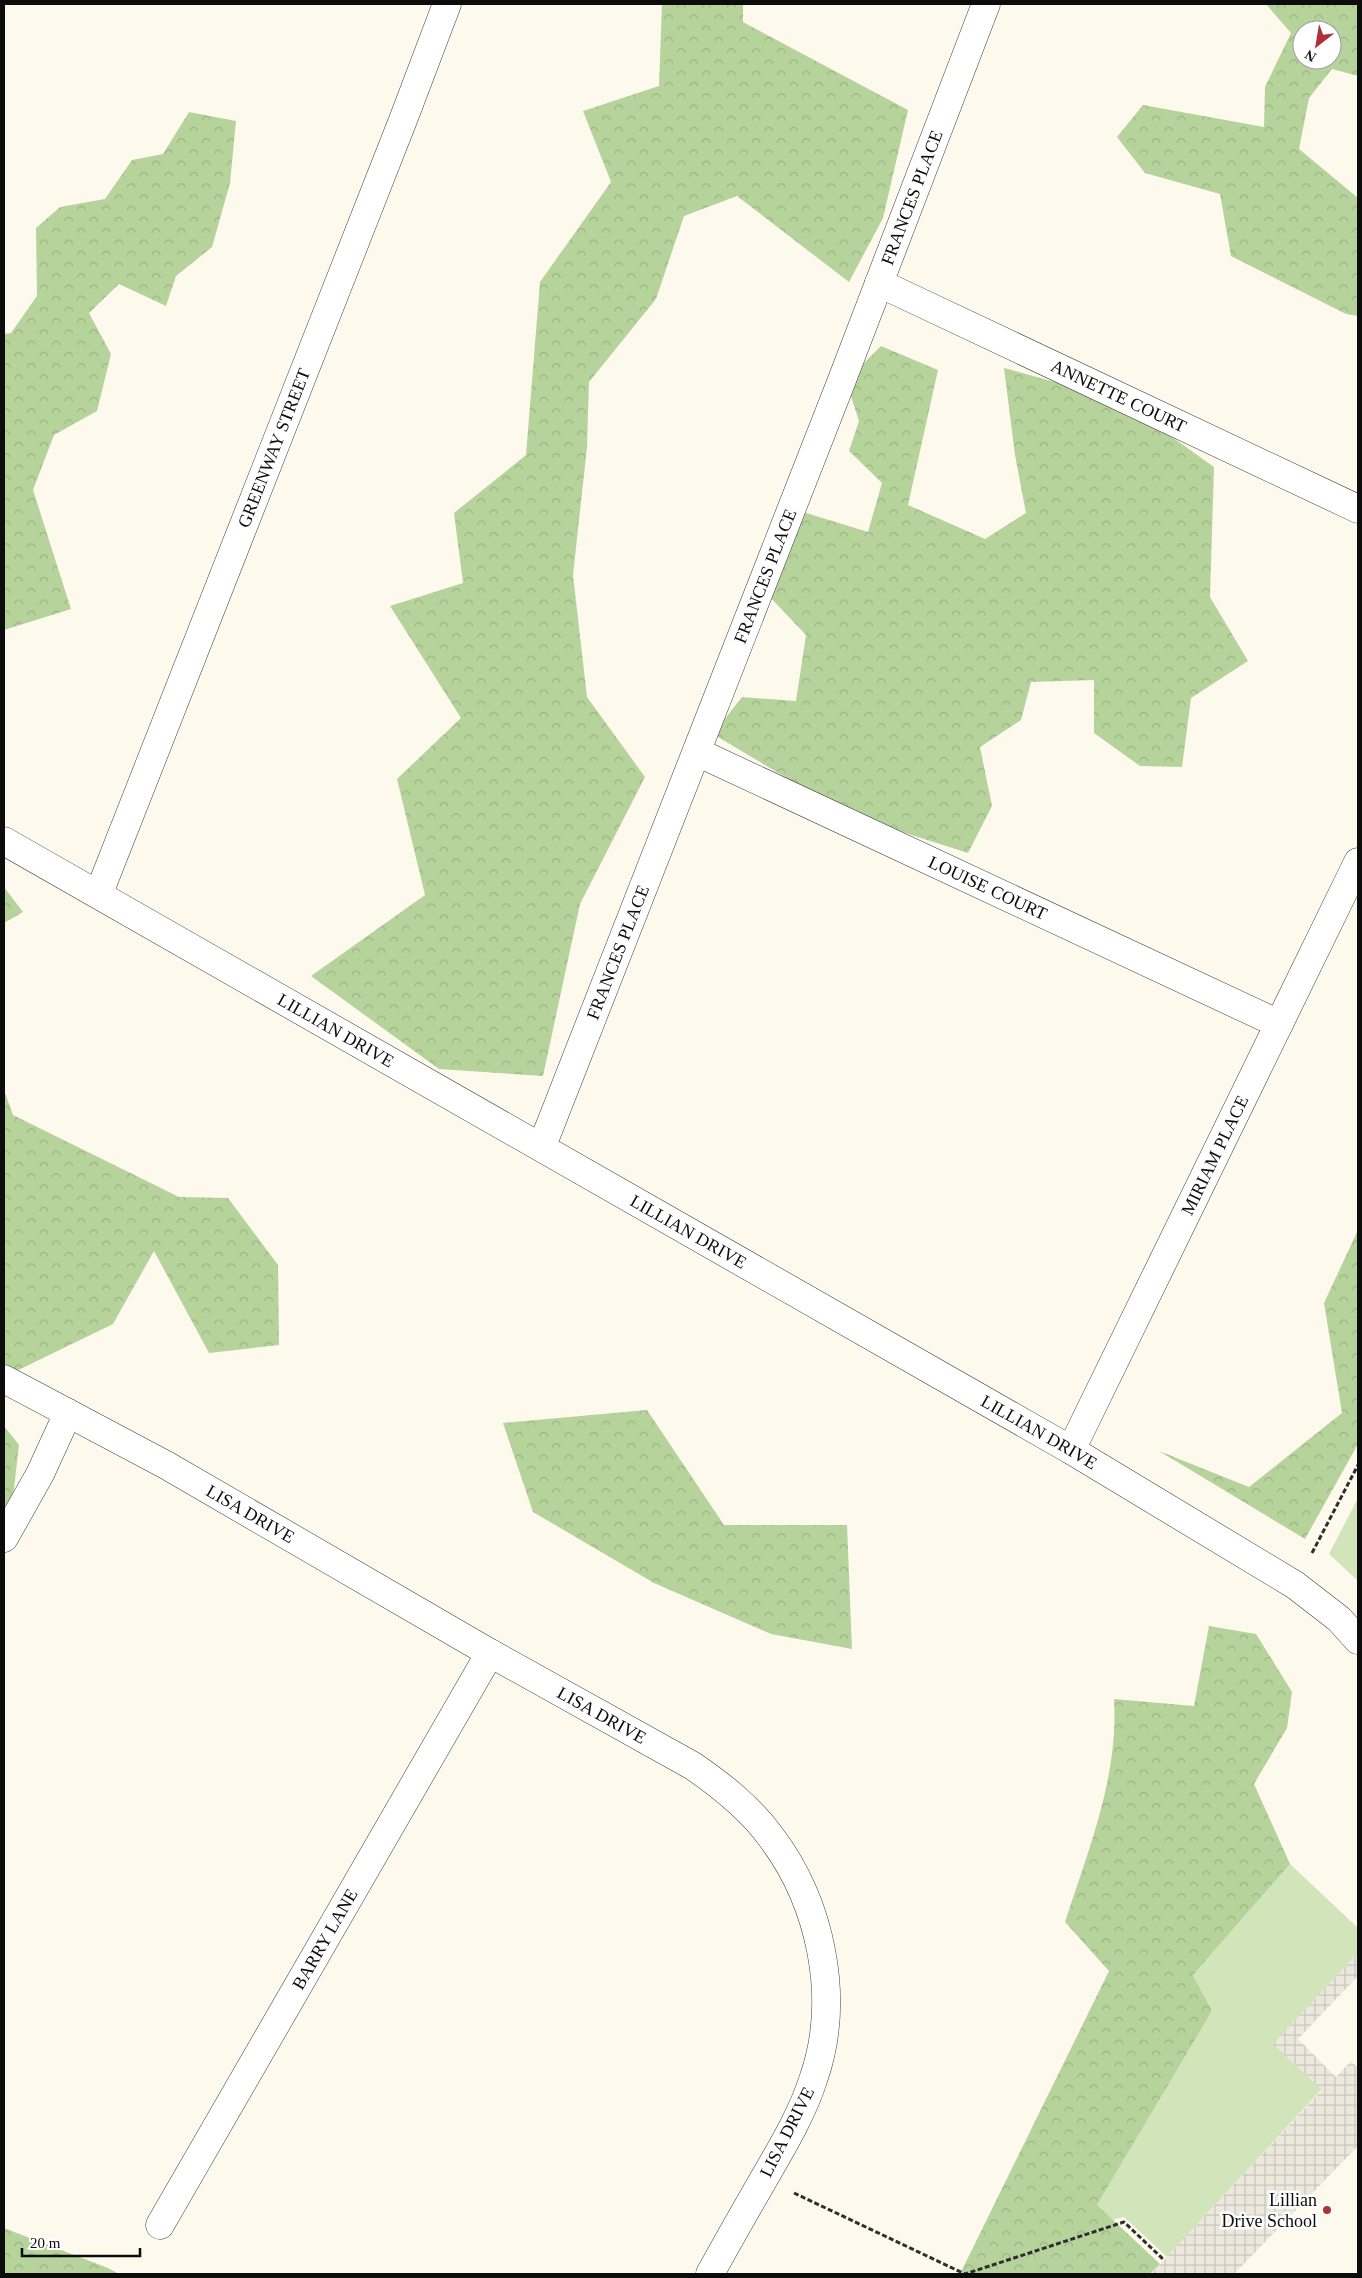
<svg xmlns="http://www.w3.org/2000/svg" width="1362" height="2278" viewBox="0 0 1362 2278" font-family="'Times New Roman',serif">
  <defs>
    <pattern id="forest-crowns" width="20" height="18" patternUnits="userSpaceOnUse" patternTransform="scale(1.25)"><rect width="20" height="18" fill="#b6d39b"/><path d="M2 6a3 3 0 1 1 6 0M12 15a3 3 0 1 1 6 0" fill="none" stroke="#9bb484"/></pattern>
    <pattern id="plaza-grid" width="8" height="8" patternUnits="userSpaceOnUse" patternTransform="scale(1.25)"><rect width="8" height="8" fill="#ece8dd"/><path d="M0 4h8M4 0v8" fill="none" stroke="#c9c6bc"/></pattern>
  </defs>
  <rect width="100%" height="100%" fill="#fdfaed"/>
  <path fill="#d1e4ba" d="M 1358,1498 L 1358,1581 L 1329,1554 Z
    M 1290,1864 L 1358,1928 L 1358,1953 L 1274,2044 L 1322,2089 L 1167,2257 L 1124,2217 L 1112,2220 L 1097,2205 L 1212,2011 L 1193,1975 Z"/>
  <path fill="url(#forest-crowns)" fill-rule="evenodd" d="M 662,4 L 743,4 L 743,22 L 908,110 L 883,218 L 849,282 L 737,196 L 684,216 L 656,299 L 589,382 L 587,447 L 573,575 L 587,697 L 645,777 L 580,904 L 543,1076 L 439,1069 L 311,976 L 425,895 L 397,779 L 461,718 L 390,606 L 463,583 L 454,513 L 526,455 L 540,282 L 611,182 L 583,111 L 659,86 Z
    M 1266,4 L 1358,4 L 1358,76 L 1332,69 L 1309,98 L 1299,149 L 1358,198 L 1358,316 L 1346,314 L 1231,256 L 1220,194 L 1145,173 L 1117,137 L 1143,105 L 1264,127 L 1265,87 L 1291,33 ZM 1302,30 L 1332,30 L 1332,60 L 1302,60 Z
    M 189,112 L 236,121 L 230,183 L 212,247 L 176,276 L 166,306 L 119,284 L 89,313 L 111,354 L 97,411 L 54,435 L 33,490 L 71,609 L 4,630 L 4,334 L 11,333 L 37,296 L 36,228 L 60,207 L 105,199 L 132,160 L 163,154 Z
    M 881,346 L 938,370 L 908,505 L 985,539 L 1026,513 L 1015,455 L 1004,368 L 1120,400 L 1214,467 L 1210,597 L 1248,661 L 1191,698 L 1182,767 L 1140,766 L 1094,733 L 1094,680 L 1031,682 L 1021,720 L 980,747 L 992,806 L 968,853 L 849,815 L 713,734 L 742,697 L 796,701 L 806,635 L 768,595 L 803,512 L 868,532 L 882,483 L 849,451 L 859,421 L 846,381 Z
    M 4,887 L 23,912 L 4,923 Z
    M 4,1090 L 13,1115 L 179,1197 L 228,1198 L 278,1265 L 279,1345 L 209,1353 L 154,1251 L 113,1324 L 4,1377 Z
    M 1358,1230 L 1358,1444 L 1305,1539 L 1159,1451 L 1249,1487 L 1342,1413 L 1324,1303 Z
    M 647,1410 L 724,1525 L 847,1525 L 852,1649 L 771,1634 L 654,1583 L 533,1512 L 503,1423 Z
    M 4,1426 L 19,1445 L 13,1497 L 4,1507 Z
    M 1209,1626 L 1256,1634 L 1292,1692 L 1287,1728 L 1254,1784 L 1290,1864 L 1193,1975 L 1212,2011 L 1097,2205 L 1160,2264 L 1150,2274 L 960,2274 L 1109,1971 L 1065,1922 C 1088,1851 1119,1776 1114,1699 L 1194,1706 Z
    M 4,2228 L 108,2268 L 119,2274 L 4,2274 Z"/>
  <path fill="url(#plaza-grid)" d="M 1358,1953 L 1358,1976 L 1298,2039 L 1336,2077 L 1351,2061 L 1358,2068 L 1358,2146 L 1234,2274 L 1151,2274 L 1322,2090 L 1273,2044 Z"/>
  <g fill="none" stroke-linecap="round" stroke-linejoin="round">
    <g stroke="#3f3f3f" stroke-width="29">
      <g id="minor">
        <path id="s1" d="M 879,283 L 1358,509"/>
        <path id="s2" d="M 697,752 L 1279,1024"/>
        <path id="s3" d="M 4,841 L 1071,1450 L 1295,1585 L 1339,1619 L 1358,1640"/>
        <path id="s4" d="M 99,893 L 403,120 L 447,4"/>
        <path id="s5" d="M 542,1146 L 840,385 L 986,4"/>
        <path id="s6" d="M 4,1379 L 166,1465 L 490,1653 L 693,1766 C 722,1786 750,1808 771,1837 C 821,1903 841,1998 814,2077 C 803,2112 784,2144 766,2175 C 747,2208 728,2241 710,2274"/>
        <path id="s7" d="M 1071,1450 L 1358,862"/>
        <path d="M 4,1538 L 40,1474 L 68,1413"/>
        <path id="s8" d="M 160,2225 L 490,1653"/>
      </g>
    </g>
    <path stroke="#2e2e2e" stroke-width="3" stroke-dasharray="5 2.5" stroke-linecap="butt" d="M 1312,1553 L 1358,1465
      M 794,2193 L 965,2274 L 1124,2222 L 1164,2260"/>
    <use href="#minor" stroke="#fff" stroke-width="28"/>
  </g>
  <circle fill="#af323b" stroke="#fff" stroke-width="2" cx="1327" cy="2210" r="5"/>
  <g text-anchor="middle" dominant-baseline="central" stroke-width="5" stroke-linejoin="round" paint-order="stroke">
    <g font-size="18" fill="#0c0c0c" stroke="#fff">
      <text stroke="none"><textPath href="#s5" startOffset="1018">FRANCES PLACE</textPath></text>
      <text stroke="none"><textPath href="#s1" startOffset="265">ANNETTE COURT</textPath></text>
      <text stroke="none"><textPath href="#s4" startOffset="478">GREENWAY STREET</textPath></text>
      <text stroke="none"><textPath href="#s5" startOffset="612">FRANCES PLACE</textPath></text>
      <text stroke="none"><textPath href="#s2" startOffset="321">LOUISE COURT</textPath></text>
      <text stroke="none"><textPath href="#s5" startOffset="208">FRANCES PLACE</textPath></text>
      <text stroke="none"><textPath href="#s3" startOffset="382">LILLIAN DRIVE</textPath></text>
      <text stroke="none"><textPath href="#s7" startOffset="328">MIRIAM PLACE</textPath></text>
      <text stroke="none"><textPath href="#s3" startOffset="788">LILLIAN DRIVE</textPath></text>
      <text stroke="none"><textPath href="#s3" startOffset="1192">LILLIAN DRIVE</textPath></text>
      <text stroke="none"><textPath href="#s6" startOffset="281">LISA DRIVE</textPath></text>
      <text stroke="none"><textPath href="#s6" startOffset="686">LISA DRIVE</textPath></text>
      <text stroke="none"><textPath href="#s8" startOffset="330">BARRY LANE</textPath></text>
      <text transform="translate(787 2132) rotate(-63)">LISA DRIVE</text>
    </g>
    <g font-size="18" fill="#0c0c0c" stroke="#fff" text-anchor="end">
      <text x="1317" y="2200">Lillian<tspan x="1317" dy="21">Drive School</tspan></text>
    </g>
  </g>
  <rect width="1362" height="2278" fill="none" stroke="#0c0c0c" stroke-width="10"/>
  <g transform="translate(1317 45) rotate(211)"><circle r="24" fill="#ffffff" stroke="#9e9e9e"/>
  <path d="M0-4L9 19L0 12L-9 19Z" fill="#af323b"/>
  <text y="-8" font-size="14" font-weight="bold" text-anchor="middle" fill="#0c0c0c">N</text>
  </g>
  <path d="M22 2248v8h118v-8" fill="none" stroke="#0c0c0c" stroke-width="2.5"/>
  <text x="30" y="2248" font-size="15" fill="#0c0c0c" stroke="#ffffff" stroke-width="4" paint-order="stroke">20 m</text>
</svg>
